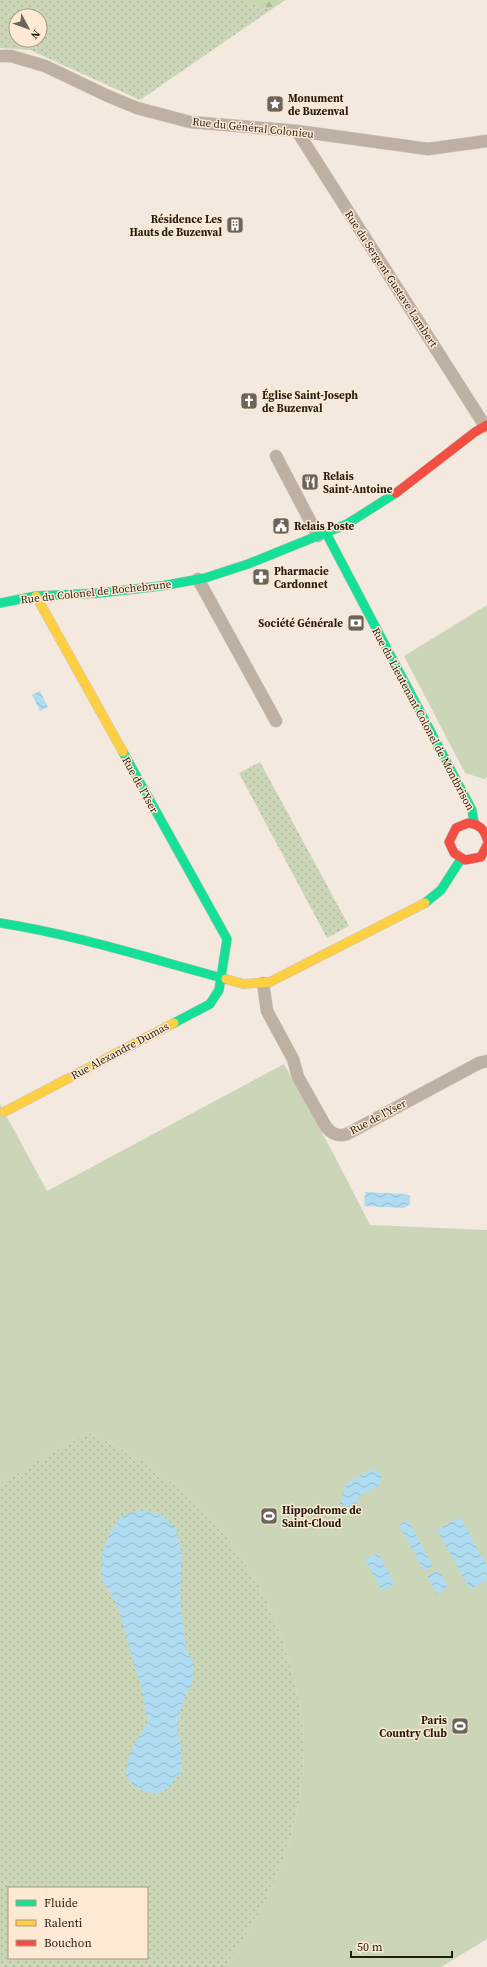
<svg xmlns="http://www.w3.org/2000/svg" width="487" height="1967" viewBox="0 0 487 1967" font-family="'Source Serif 4',serif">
  <defs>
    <pattern id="green-dots" width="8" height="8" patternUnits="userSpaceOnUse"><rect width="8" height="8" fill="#cad6b7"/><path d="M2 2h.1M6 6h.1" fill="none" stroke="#adb79c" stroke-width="1.8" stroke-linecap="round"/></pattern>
    <pattern id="forest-firs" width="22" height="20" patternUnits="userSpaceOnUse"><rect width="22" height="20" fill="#c5d7ad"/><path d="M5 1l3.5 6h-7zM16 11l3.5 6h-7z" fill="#a9b894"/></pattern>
    <pattern id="water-waves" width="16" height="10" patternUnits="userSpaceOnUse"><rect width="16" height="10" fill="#afdcf0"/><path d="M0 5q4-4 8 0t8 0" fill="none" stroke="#96bccd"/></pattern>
  </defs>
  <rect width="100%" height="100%" fill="#f4e9de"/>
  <path fill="url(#green-dots)" fill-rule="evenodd" d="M 0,0 L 285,0 L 140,100 L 30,50 L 0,48 ZM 16,16 L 40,16 L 40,40 L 16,40 Z
    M 260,762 L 349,926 L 327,938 L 239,773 Z
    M 88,1432 C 187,1476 258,1553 288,1658 C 297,1686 303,1714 304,1743 C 305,1824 272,1903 225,1967 L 0,1967 L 0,1483 ZM 9,1888 L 147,1888 L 147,1958 L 9,1958 Z"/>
  <path fill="url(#forest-firs)" d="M 247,0 L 285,0 L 273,8 L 251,4 Z"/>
  <path fill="#cad6b7" d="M 487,605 L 487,777 L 484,779 L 465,773 L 404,656 Z
    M 284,1064 L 332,1151 L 370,1225 L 487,1230 L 487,1939 L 441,1967 L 225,1967 C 272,1903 305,1824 304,1743 C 303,1714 297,1686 288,1658 C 258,1553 187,1476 88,1432 L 0,1483 L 0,1104 L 47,1191 Z"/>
  <path fill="url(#water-waves)" d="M 40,691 L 48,707 L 40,711 L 32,695 Z
    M 365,1192 L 405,1194 L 410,1196 L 410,1204 L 404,1208 L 364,1206 Z
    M 373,1469 L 379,1472 L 382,1477 L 379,1485 L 358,1497 L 355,1508 L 340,1504 L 346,1483 Z
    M 135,1511 L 148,1511 L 164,1516 L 176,1529 L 182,1553 L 180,1594 L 182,1616 L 186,1649 L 194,1663 L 193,1680 L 183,1701 L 177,1726 L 181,1747 L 182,1771 L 169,1787 L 156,1794 L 136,1788 L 126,1776 C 126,1756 137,1739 148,1723 L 142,1691 L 118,1607 L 102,1578 L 102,1554 L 110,1533 L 121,1517 Z
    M 460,1517 L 487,1566 L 487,1580 L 470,1589 L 437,1530 Z
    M 408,1520 L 433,1566 L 424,1571 L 399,1525 Z
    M 378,1553 L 395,1584 L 382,1591 L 365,1560 Z
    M 438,1570 L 448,1587 L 437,1594 L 427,1576 Z"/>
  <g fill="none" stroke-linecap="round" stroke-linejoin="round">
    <g stroke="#cdc4bb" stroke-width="13">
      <path id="street" d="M 0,56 L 11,56 L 45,66 L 108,96 L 137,108 L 190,122 L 297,131 L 428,149 L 487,141
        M 297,131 L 485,426
        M 276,456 L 318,536
        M 198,579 L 276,721
        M 263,983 L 267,1011 L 293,1059 L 298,1077 L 326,1127 C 332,1134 338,1137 347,1134 L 479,1063 L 487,1061"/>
    </g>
    <g stroke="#cdc4bb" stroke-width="10">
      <path id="fast" d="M 326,533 L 472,810 L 474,823
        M 0,603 L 36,596 L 100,593 L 161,586 L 205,578 L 248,564 L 347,524 L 396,493
        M 123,752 L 227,939 L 219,990 L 210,1004 L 174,1023
        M 425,903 L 441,890 L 461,859
        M 0,923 C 77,935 151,959 226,979"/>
    </g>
    <g stroke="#cdc4bb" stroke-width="10">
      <path id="slow" d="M 36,596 L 123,752
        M 226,979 L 243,984 L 270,982 L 425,903
        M 4,1112 L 174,1023"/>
    </g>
    <g stroke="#cdc4bb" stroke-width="10">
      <path id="jam" d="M 396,493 L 475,432 L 487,425
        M 487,839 C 484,829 479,824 468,823 L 456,828 L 449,842 L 454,853 L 465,860 L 481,857 L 487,845"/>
    </g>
    <use href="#street" stroke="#beb0a2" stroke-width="12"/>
    <use href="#fast" stroke="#16e098" stroke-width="9"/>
    <use href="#slow" stroke="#ffcf43" stroke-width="9"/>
    <use href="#jam" stroke="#f24e42" stroke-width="9"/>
  </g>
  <defs>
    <g id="sight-square" transform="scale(0.9)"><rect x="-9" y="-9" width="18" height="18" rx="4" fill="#6d6459" stroke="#feead4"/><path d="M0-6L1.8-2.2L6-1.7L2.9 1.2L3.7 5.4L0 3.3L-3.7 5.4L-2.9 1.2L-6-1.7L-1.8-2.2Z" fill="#fff"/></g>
    <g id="building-square" transform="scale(0.9)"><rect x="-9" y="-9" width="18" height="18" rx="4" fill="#6d6459" stroke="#feead4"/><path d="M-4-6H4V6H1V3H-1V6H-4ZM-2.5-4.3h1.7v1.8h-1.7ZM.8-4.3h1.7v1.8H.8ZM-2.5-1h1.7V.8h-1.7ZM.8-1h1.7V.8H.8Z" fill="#fff"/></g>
    <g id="church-square" transform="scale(0.9)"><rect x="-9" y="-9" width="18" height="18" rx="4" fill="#6d6459" stroke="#feead4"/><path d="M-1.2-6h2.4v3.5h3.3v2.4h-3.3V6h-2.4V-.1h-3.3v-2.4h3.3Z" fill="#fff"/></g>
    <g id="restaurant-square" transform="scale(0.9)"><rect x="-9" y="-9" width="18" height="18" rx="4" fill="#6d6459" stroke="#feead4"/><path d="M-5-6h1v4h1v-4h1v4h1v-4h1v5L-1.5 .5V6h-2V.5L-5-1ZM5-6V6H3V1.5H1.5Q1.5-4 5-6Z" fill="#fff"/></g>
    <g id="civic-square" transform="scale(0.9)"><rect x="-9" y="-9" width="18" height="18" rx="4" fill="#6d6459" stroke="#feead4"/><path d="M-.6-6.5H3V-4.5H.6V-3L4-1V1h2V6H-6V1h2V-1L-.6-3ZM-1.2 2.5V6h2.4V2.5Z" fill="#fff"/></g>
    <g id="pharmacy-square" transform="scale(0.9)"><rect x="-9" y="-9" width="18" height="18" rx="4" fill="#6d6459" stroke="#feead4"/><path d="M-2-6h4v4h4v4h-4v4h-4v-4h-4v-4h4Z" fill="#fff"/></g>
    <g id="bank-square" transform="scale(0.9)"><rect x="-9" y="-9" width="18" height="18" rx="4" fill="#6d6459" stroke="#feead4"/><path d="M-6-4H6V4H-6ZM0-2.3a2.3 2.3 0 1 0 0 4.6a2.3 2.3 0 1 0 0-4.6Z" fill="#fff"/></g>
    <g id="stadium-square" transform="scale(0.9)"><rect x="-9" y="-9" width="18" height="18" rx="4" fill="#6d6459" stroke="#feead4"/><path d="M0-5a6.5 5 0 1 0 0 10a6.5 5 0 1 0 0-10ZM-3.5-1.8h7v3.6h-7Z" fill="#fff"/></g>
  </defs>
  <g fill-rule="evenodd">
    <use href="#sight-square" x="275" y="104"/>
    <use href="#building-square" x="235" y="225"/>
    <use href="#church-square" x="249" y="401"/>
    <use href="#restaurant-square" x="310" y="482"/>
    <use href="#civic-square" x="281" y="526"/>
    <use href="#pharmacy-square" x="261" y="577"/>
    <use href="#bank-square" x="356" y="623"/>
    <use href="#stadium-square" x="269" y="1516"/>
    <use href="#stadium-square" x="460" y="1726"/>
  </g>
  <g text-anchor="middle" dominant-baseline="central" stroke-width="3" stroke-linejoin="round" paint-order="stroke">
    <g font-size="11" font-weight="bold" fill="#251c12" stroke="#feead4" text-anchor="start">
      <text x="288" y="98">Monument<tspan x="288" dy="13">de Buzenval</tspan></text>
      <text x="222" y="219" text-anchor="end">Résidence Les<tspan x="222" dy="13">Hauts de Buzenval</tspan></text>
      <text x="262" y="395">Église Saint-Joseph<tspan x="262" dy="13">de Buzenval</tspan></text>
      <text x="323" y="476">Relais<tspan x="323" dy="13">Saint-Antoine</tspan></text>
      <text x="294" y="526">Relais Poste</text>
      <text x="274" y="571">Pharmacie<tspan x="274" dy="13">Cardonnet</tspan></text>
      <text x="343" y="623" text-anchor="end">Société Générale</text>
      <text x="282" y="1510">Hippodrome de<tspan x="282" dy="13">Saint-Cloud</tspan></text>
      <text x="447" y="1720" text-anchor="end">Paris<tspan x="447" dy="13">Country Club</tspan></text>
    </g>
    <g font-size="11" fill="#251c12" stroke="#feead4">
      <text transform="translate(253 128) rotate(6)">Rue du Général Colonieu</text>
      <text transform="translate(391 279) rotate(57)">Rue du Sergent Gustave Lambert</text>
      <text transform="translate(96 592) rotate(-6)">Rue du Colonel de Rochebrune</text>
      <text transform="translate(423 719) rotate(62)">Rue du Lieutenant Colonel de Montbrison</text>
      <text transform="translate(140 785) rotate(61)">Rue de l'Yser</text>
      <text transform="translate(120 1051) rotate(-28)">Rue Alexandre Dumas</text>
      <text transform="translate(378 1117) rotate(-28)">Rue de l'Yser</text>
    </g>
  </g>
  <rect x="8" y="1887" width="140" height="72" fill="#feead4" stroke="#a79886"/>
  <rect x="16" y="1900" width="20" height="6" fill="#16e098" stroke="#a79886"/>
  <text x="44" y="1907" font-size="12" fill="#251c12">Fluide</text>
  <rect x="16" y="1920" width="20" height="6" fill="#ffcf43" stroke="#a79886"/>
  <text x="44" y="1927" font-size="12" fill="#251c12">Ralenti</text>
  <rect x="16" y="1940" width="20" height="6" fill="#f24e42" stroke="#a79886"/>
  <text x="44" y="1947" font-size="12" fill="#251c12">Bouchon</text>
  <g transform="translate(28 28) rotate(131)"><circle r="19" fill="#feead4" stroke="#a79886"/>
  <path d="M0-3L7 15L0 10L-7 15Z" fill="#6d6459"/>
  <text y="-6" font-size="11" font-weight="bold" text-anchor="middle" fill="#251c12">N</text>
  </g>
  <path d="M351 1951v6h101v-6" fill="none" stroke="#251c12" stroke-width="2"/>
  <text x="357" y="1951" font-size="12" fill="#251c12" stroke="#feead4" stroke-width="3" paint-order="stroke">50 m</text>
</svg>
